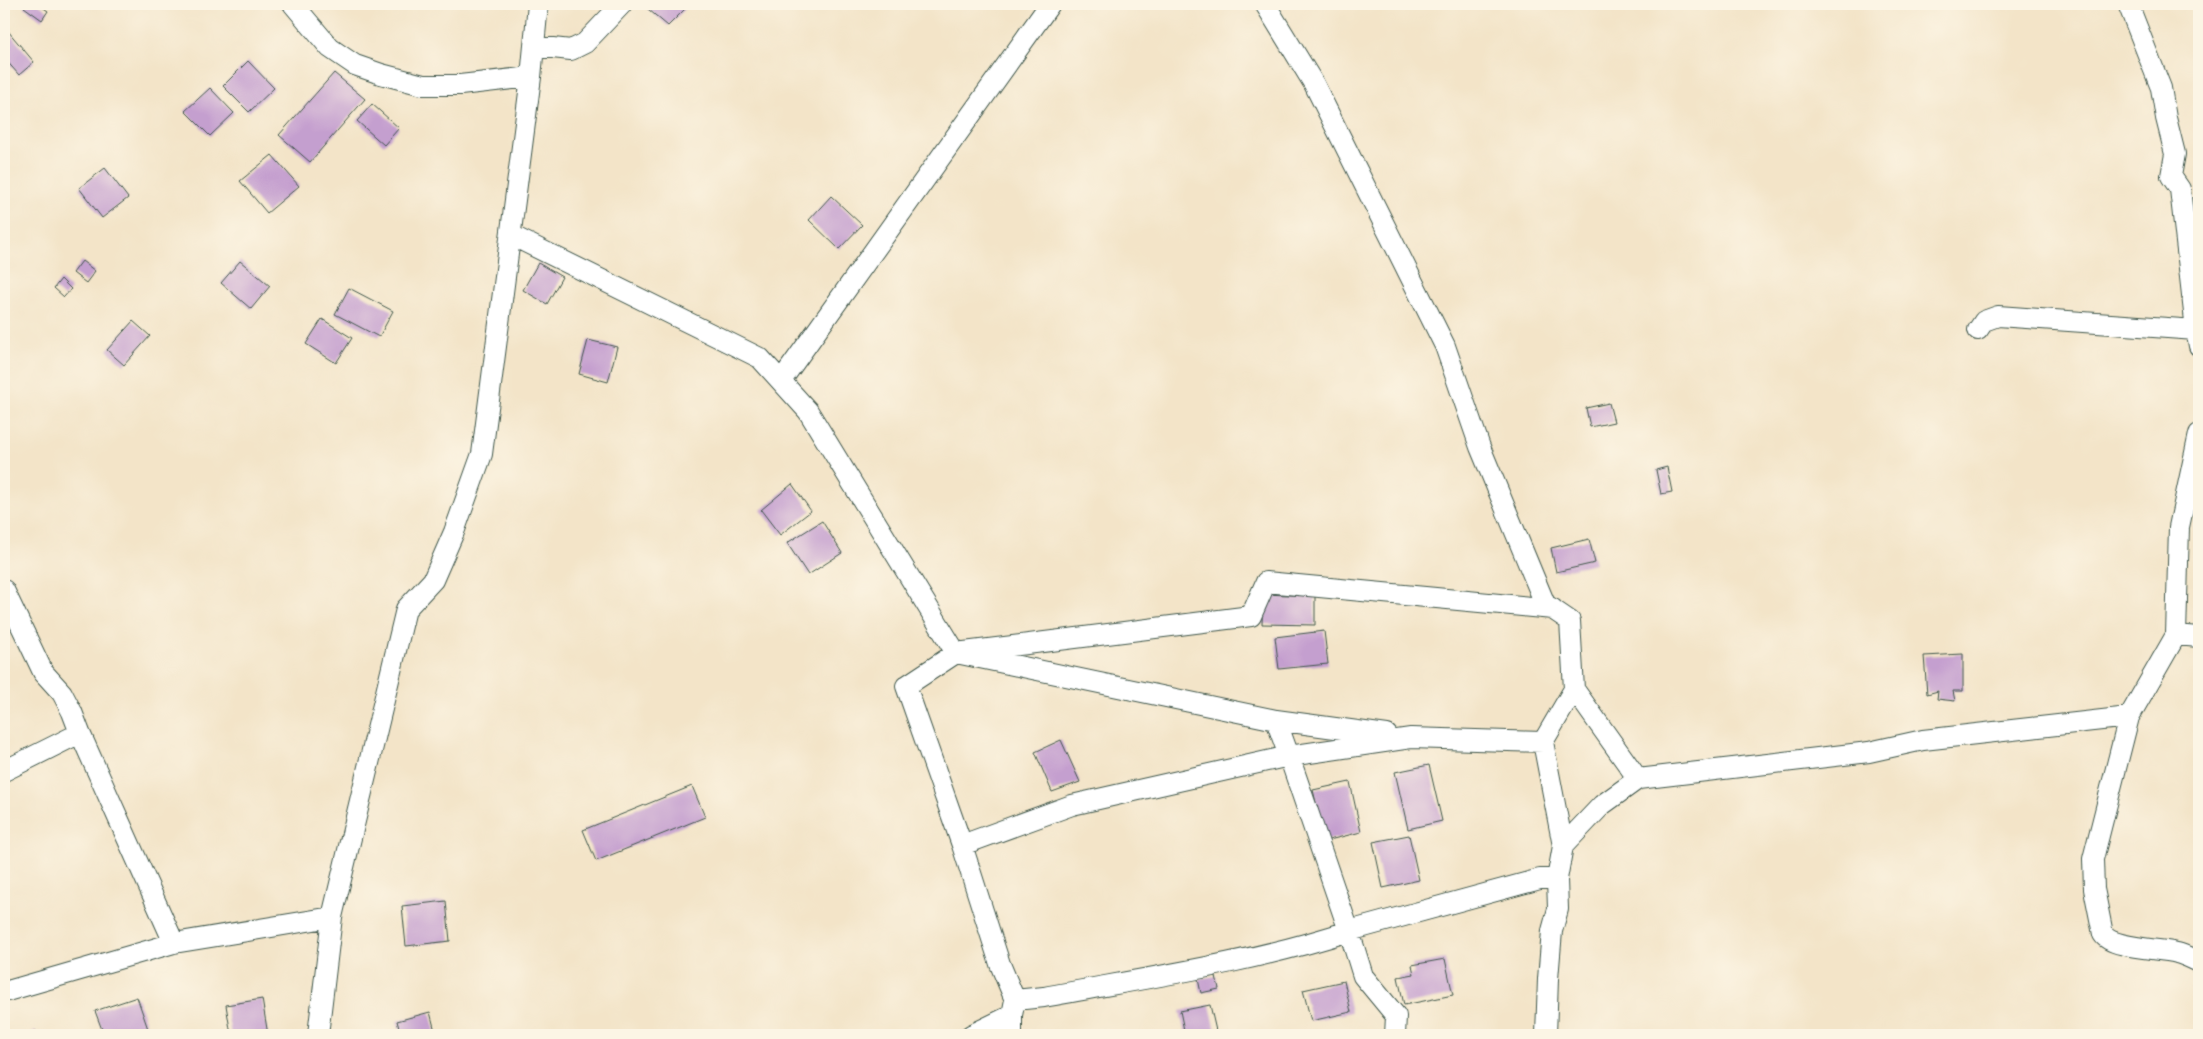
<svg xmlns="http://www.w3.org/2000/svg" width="2203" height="1039" viewBox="0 0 2203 1039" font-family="'Shantell Sans',sans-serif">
  <rect width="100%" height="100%" fill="#fcf5e5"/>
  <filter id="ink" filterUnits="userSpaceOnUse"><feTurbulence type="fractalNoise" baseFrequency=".02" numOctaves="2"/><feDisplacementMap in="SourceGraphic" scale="10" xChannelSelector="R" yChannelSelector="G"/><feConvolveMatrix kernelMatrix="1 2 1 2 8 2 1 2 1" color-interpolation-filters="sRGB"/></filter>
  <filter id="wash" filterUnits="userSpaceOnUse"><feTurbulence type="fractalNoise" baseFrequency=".0096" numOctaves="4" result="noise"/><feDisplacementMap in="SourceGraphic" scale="20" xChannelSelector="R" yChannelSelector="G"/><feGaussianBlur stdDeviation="1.12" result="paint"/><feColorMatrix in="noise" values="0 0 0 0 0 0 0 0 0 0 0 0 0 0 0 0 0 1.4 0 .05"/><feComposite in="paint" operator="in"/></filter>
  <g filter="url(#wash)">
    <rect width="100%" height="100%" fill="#f3e4c8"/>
    <g id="blocks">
      <path fill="#c49fcf" d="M 26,4 L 38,4 L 48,11 L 42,20 L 24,7 Z
        M 642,4 L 690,4 L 668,26 Z
        M 8,31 L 34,62 L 19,75 L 4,58 L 4,35 Z
        M 248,61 L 274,88 L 249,112 L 223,86 Z
        M 334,73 L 365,99 L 310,162 L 279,135 Z
        M 210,88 L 234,113 L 210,136 L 185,111 Z
        M 372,104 L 399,128 L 384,145 L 357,121 Z
        M 272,155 L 299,186 L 267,213 L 240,181 Z
        M 105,168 L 128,198 L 102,218 L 79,188 Z
        M 831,196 L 862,225 L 839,249 L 809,220 Z
        M 82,261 L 95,271 L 86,283 L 73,273 Z
        M 240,261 L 270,286 L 251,309 L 221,283 Z
        M 538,263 L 562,277 L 547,304 L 523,290 Z
        M 61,279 L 71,289 L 64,297 L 54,288 Z
        M 349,288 L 393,311 L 379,337 L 335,314 Z
        M 322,319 L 352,338 L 336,363 L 306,344 Z
        M 133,321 L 150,336 L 124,365 L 107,350 Z
        M 588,340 L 617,347 L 608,382 L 579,374 Z
        M 1609,403 L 1614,422 L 1590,427 L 1586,408 Z
        M 1667,467 L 1672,492 L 1661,494 L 1656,470 Z
        M 792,484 L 811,511 L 780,535 L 761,510 Z
        M 822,521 L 842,553 L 808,575 L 787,543 Z
        M 1589,539 L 1595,563 L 1556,572 L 1551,548 Z
        M 1263,594 L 1315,596 L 1315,625 L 1262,624 Z
        M 1324,631 L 1328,664 L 1279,669 L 1275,637 Z
        M 1963,654 L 1963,691 L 1953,691 L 1955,701 L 1937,699 L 1938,691 L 1927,694 L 1924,656 Z
        M 1061,740 L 1080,782 L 1052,792 L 1035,752 Z
        M 1429,765 L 1442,821 L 1408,829 L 1395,772 Z
        M 1350,782 L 1361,832 L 1325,841 L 1313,790 Z
        M 692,786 L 705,817 L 596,861 L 583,830 Z
        M 1409,835 L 1419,880 L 1383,888 L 1373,842 Z
        M 446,901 L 450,941 L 406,946 L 402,906 Z
        M 1445,959 L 1453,995 L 1404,1005 L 1398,977 L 1414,974 L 1412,965 Z
        M 1216,976 L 1219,989 L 1201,993 L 1198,979 Z
        M 1344,981 L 1351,1012 L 1311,1021 L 1303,990 Z
        M 137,997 L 148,1029 L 130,1035 L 104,1035 L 95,1011 Z
        M 262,999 L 268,1035 L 231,1035 L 226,1005 Z
        M 1210,1005 L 1217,1035 L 1185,1035 L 1180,1011 Z
        M 430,1012 L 436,1035 L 401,1035 L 397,1021 Z
        M 36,1031 L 37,1035 L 24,1035 Z"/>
    </g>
  </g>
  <g filter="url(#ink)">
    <use href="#blocks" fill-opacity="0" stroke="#3f564a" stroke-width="1"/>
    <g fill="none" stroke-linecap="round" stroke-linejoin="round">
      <g stroke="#3f564a" stroke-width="22">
        <path id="street" d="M 293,4 L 330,48 L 355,65 L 381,74 L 423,85 L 460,85 L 531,77
          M 1265,4 L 1314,84 L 1445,346 L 1480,447 L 1545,604 L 1570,621 L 1574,689 L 1543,742 L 1563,846 L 1557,879
          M 2128,4 L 2161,88 L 2166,118 L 2175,154 L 2171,176 L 2180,189 L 2196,330 L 2199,346
          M 534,46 L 571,50 L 585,43 L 622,4
          M 511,235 L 760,358 L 808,411 L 956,653 L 1251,616 L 1266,582 L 1553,609
          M 1978,330 L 1984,321 L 1998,316 L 2196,330
          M 781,381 L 1050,4
          M 4,590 L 43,672 L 62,693 L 72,712 L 80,733
          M 2176,635 L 2179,527 L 2199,434
          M 1574,689 L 1638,779 L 1869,752 L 1923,740 L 2129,717 L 2176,635 L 2199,637
          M 2129,717 L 2093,859 L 2094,889 L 2103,934 C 2112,949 2160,948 2177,953 C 2185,955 2192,959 2199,962
          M 1276,720 L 1387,735
          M 4,771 L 80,733 L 174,943
          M 962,845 L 906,686 L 956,653 L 1276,720 L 1289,756 L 1411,738 L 1543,742
          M 1563,846 L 1602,805 L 1638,779
          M 4,992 L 174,943 L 332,917
          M 1015,1000 L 1000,964 L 962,845 L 1072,805 L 1289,756 L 1349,931 L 1540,879 L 1557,879 L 1558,909 L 1552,931 L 1548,979 L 1546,1035
          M 1012,1015 L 1015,1000 L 1044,997 C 1146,978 1251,963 1349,931 L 1363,976 L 1396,1016 L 1395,1035
          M 318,1035 L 332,917 L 406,609 L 433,580 L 454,532 L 482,454 L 531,77 L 538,4
          M 971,1035 L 1012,1015 L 1012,1035"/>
      </g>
      <use href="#street" stroke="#fff" stroke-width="20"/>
    </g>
  </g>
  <rect width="2203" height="1039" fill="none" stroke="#fcf5e5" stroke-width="20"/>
</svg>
